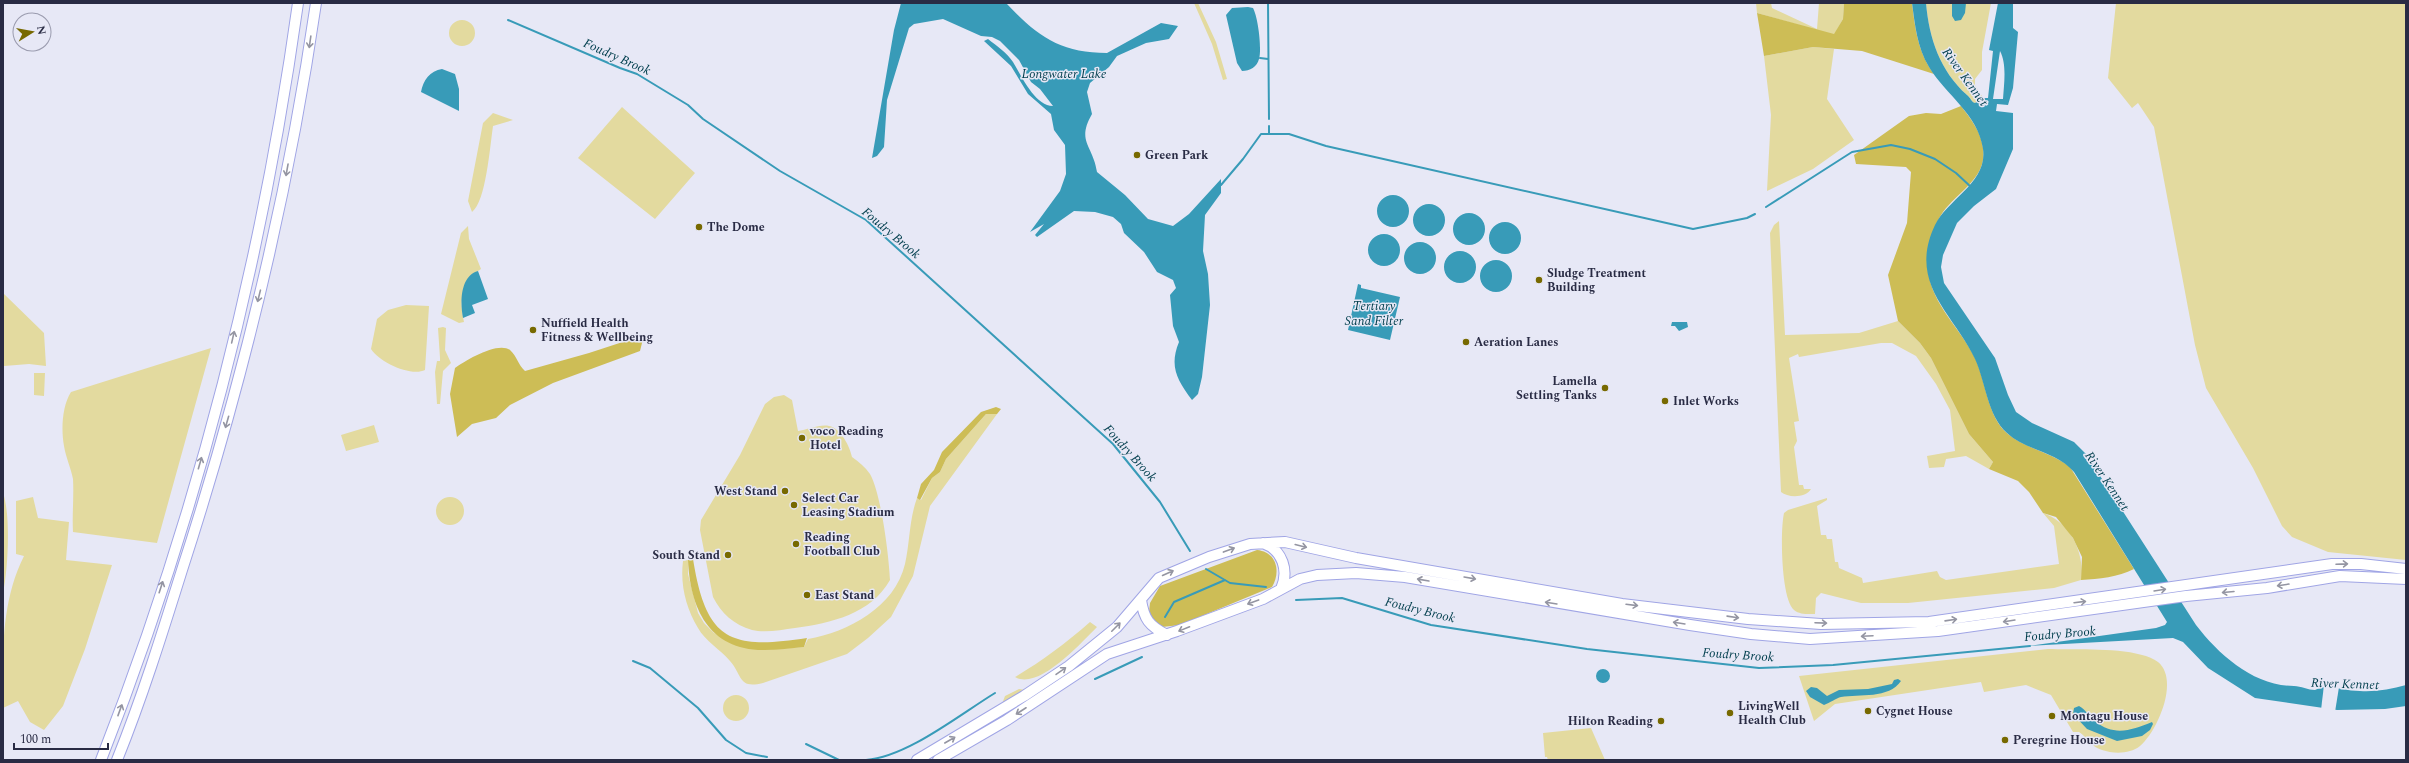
<svg xmlns="http://www.w3.org/2000/svg" width="2409" height="763" viewBox="0 0 2409 763" font-family="Spectral,serif">
  <rect width="100%" height="100%" fill="#e7e8f6"/>
  <path fill="#e3da9f" d="M 1194,3 L 1198,3 L 1216,42 L 1227,79 L 1223,80 L 1212,44 Z
    M 1756,3 L 1771,3 L 1772,8 L 1817,29 L 1819,3 L 1844,3 L 1843,19 L 1834,35 L 1757,13 Z
    M 1926,3 L 1991,3 L 1982,52 L 1982,70 L 1975,79 L 1975,85 L 1983,98 L 1975,103 C 1971,102 1971,98 1967,95 C 1940,71 1929,38 1926,3 Z
    M 2116,3 L 2406,3 L 2406,560 L 2328,552 L 2292,537 L 2282,526 L 2253,468 L 2206,388 L 2195,345 L 2154,127 L 2138,103 L 2132,108 L 2108,78 Z
    M449 33a13 13 0 1 1 26 0a13 13 0 1 1-26 0Z
    M 1813,47 L 1834,49 L 1827,99 L 1854,140 L 1813,169 L 1767,191 L 1771,115 L 1764,56 Z
    M 622,107 L 695,173 L 655,219 L 578,158 Z
    M 493,113 L 513,120 L 493,126 C 490,146 486,202 472,212 L 468,201 L 483,123 Z
    M 1779,221 L 1785,335 L 1859,333 L 1898,321 L 1920,343 L 1931,358 L 1969,434 L 1993,462 L 1989,469 L 1966,456 L 1946,459 L 1944,467 L 1929,468 L 1927,456 L 1955,451 L 1950,410 L 1936,384 L 1916,356 L 1892,343 L 1881,343 L 1799,357 L 1798,354 L 1789,358 L 1799,421 L 1794,422 L 1797,441 L 1794,447 L 1799,485 L 1803,485 L 1804,489 L 1811,489 C 1806,498 1788,498 1781,492 L 1770,233 L 1774,225 Z
    M 468,226 L 469,239 L 481,269 C 461,280 459,301 464,322 L 459,323 L 441,314 L 461,233 Z
    M 3,293 L 44,333 L 46,366 L 29,364 L 4,366 L 3,368 Z
    M 406,305 L 429,306 L 425,370 C 411,377 379,362 371,349 L 377,319 L 388,310 Z
    M 443,327 L 446,328 L 445,350 L 451,363 L 443,371 L 440,404 L 437,404 L 435,372 L 437,361 L 440,361 L 440,358 L 438,328 Z
    M 211,348 L 157,543 L 73,532 C 72,515 74,497 73,479 C 71,468 66,458 64,446 C 61,430 62,406 71,392 Z
    M 34,373 L 45,373 L 44,396 L 34,395 Z
    M 784,395 L 792,400 L 798,431 C 807,430 820,424 829,426 C 841,428 850,447 852,457 C 859,462 865,467 870,474 C 881,493 889,556 890,580 C 871,614 831,623 795,628 C 781,630 765,633 752,630 C 734,625 721,613 713,597 L 700,530 L 701,520 L 740,455 L 765,404 L 774,397 Z
    M 991,413 L 997,414 L 930,506 L 913,576 L 891,617 L 868,638 L 847,654 L 763,683 C 738,689 743,676 730,661 C 721,650 705,641 698,628 C 686,608 680,585 683,561 L 688,560 L 688,574 L 698,613 L 704,623 L 714,633 L 747,648 L 764,650 L 804,647 L 808,639 C 848,632 895,607 905,564 C 910,542 909,520 917,498 L 921,500 L 932,478 L 940,472 L 946,459 L 986,414 Z
    M 374,425 L 379,442 L 346,451 L 341,435 Z
    M 3,493 C 11,515 8,570 3,593 Z
    M 33,497 L 38,518 L 69,522 L 66,560 L 112,565 L 85,649 L 63,706 L 44,730 L 30,722 L 18,701 L 3,708 C 3,656 0,604 24,556 L 16,554 L 16,501 Z
    M436 511a14 14 0 1 1 28 0a14 14 0 1 1-28 0Z
    M 1827,498 L 1827,500 L 1817,506 L 1821,535 L 1826,535 L 1827,539 L 1832,539 L 1835,562 L 1838,562 L 1839,568 L 1862,578 L 1863,583 L 1937,571 L 1940,577 L 1946,580 L 2059,564 L 2054,526 L 2043,513 C 2070,522 2085,552 2081,580 L 2054,588 L 1908,603 L 1861,603 L 1821,593 L 1816,598 L 1815,614 C 1809,614 1800,615 1794,610 C 1781,599 1780,531 1784,513 L 1788,510 Z
    M 1090,622 L 1097,627 C 1081,643 1038,691 1015,677 C 1042,661 1066,643 1090,622 Z
    M 2048,649 C 2075,650 2137,646 2158,662 C 2180,680 2157,732 2140,746 C 2130,754 2114,754 2102,750 C 2091,747 2088,738 2079,732 L 2073,732 L 2051,695 L 2026,685 L 1984,692 L 1981,682 L 1835,704 L 1814,721 L 1799,676 Z
    M 1019,689 L 1025,690 L 1002,704 L 1005,696 Z
    M723 708a13 13 0 1 1 26 0a13 13 0 1 1-26 0Z
    M 1591,728 L 1605,760 L 1548,760 L 1547,757 L 1545,757 L 1543,733 Z"/>
  <path fill="#cdbd56" d="M 1844,3 L 1912,3 C 1915,28 1918,53 1934,74 L 1862,51 L 1813,47 L 1764,56 L 1757,13 L 1834,34 L 1843,19 Z
    M 1961,106 C 1971,119 1981,132 1983,148 C 1988,177 1958,192 1943,212 C 1932,228 1926,251 1928,270 C 1932,306 1961,328 1976,360 C 1986,383 1988,418 2008,434 C 2026,449 2051,452 2070,467 L 2134,569 C 2118,577 2099,579 2081,580 L 2082,557 L 2073,538 L 2056,517 L 2043,513 L 2029,492 L 2018,481 L 1989,469 L 1993,462 L 1969,434 L 1931,358 L 1920,343 L 1898,321 L 1888,275 L 1907,223 L 1911,172 L 1906,167 L 1856,164 L 1854,155 L 1909,116 L 1926,113 L 1941,114 Z
    M 644,335 L 640,351 L 553,383 L 510,405 L 496,418 L 472,424 L 457,437 L 450,394 L 455,368 C 466,360 498,341 510,350 C 517,356 518,365 525,371 L 589,353 Z
    M 996,407 L 1001,409 L 997,414 L 986,414 L 946,459 L 940,472 L 932,478 L 920,500 L 917,498 L 921,484 L 934,470 L 942,452 L 981,412 Z
    M 1257,550 C 1277,552 1281,572 1272,587 L 1180,625 L 1162,627 L 1156,624 L 1149,612 L 1150,603 L 1160,586 Z
    M 693,559 C 706,640 729,650 807,638 L 804,647 C 791,648 778,650 765,650 C 709,651 690,608 688,560 Z"/>
  <path fill="#389bb8" fill-rule="evenodd" d="M 901,3 L 1006,3 C 1037,36 1060,53 1107,53 L 1161,23 L 1178,26 L 1169,39 L 1146,43 L 1117,56 L 1109,67 L 1090,83 L 1087,92 L 1092,114 C 1076,142 1093,145 1097,172 L 1125,195 L 1148,219 L 1173,226 L 1189,214 L 1221,179 L 1221,193 L 1205,215 L 1203,251 L 1208,274 L 1210,305 L 1202,377 L 1198,394 L 1192,400 C 1177,380 1169,366 1179,342 L 1173,326 L 1170,295 L 1176,288 L 1173,280 L 1157,272 L 1144,252 L 1124,233 L 1121,224 L 1113,217 L 1095,212 L 1074,211 L 1037,237 L 1035,235 L 1044,224 L 1030,232 L 1060,191 L 1066,174 L 1065,145 L 1054,130 L 1051,114 L 1028,94 L 1011,66 L 984,41 L 988,39 C 997,46 1007,53 1013,62 C 1021,75 1035,106 1053,106 L 1040,89 L 1031,82 L 1019,60 L 1000,41 L 992,37 L 981,36 L 943,19 L 914,24 L 909,28 L 887,100 L 884,147 L 877,156 L 872,158 L 894,30 Z
    M 1912,3 L 1926,3 C 1929,38 1940,71 1967,95 C 1971,98 1971,102 1975,103 L 1983,98 L 1988,98 L 1993,51 L 1989,50 L 1998,3 L 2013,3 L 2013,28 L 2018,32 L 2013,88 L 2008,105 L 1997,104 L 1996,111 L 2013,113 L 2013,149 L 1996,189 L 1974,206 L 1957,223 L 1943,255 L 1941,267 L 1944,283 L 1995,358 L 2008,395 L 2016,412 L 2032,423 L 2074,442 L 2086,454 L 2196,625 C 2219,655 2254,686 2294,686 C 2301,686 2308,690 2315,690 C 2318,689 2321,687 2324,687 C 2336,687 2348,691 2360,691 C 2376,692 2391,689 2406,685 L 2406,706 L 2385,709 L 2337,710 L 2255,698 L 2208,668 L 2183,642 L 2173,638 L 2028,646 L 2156,628 L 2165,625 L 2167,622 L 2074,472 C 2056,451 2026,451 2007,433 C 1987,415 1986,383 1975,359 C 1954,314 1907,284 1935,225 C 1948,199 1988,182 1983,149 C 1978,114 1946,95 1929,67 C 1917,47 1915,25 1912,3 ZM 2000,51 C 2007,64 2004,84 2003,99 L 1993,99 Z
    M 1952,3 L 1966,3 L 1965,13 L 1961,20 L 1955,21 L 1952,16 Z
    M 1248,7 L 1253,8 C 1258,17 1262,49 1259,59 C 1257,67 1250,71 1242,71 L 1237,63 L 1226,15 L 1232,8 Z
    M 442,69 L 455,74 L 459,89 L 459,111 L 421,92 C 423,80 430,71 442,69 Z
    M1377 211a16 16 0 1 1 32 0a16 16 0 1 1-32 0Z
    M1413 220a16 16 0 1 1 32 0a16 16 0 1 1-32 0Z
    M1453 229a16 16 0 1 1 32 0a16 16 0 1 1-32 0Z
    M1489 238a16 16 0 1 1 32 0a16 16 0 1 1-32 0Z
    M1368 250a16 16 0 1 1 32 0a16 16 0 1 1-32 0Z
    M1404 258a16 16 0 1 1 32 0a16 16 0 1 1-32 0Z
    M1444 267a16 16 0 1 1 32 0a16 16 0 1 1-32 0Z
    M1480 276a16 16 0 1 1 32 0a16 16 0 1 1-32 0Z
    M 478,271 L 488,299 L 472,305 L 475,313 L 463,318 C 460,303 460,276 478,271 Z
    M 1358,284 L 1361,285 L 1361,288 L 1400,297 L 1390,340 L 1348,330 Z
    M 1672,322 L 1687,322 L 1688,327 L 1679,331 L 1675,326 L 1671,326 Z
    M1596 676a7 7 0 1 1 14 0a7 7 0 1 1-14 0Z
    M 1898,679 L 1901,681 C 1889,699 1859,694 1841,697 C 1836,698 1830,703 1824,705 L 1810,697 L 1806,691 L 1811,687 L 1817,688 L 1827,696 L 1839,690 L 1868,689 L 1892,684 L 1894,680 Z
    M 2079,706 C 2086,710 2089,716 2095,721 C 2114,737 2132,730 2152,722 L 2153,724 L 2150,730 L 2142,736 L 2117,741 L 2087,729 L 2073,714 L 2074,708 Z"/>
  <path fill="#e7e8f6" d="M 2324,685 L 2339,687 L 2335,712 L 2321,710 Z"/>
  <g fill="none" stroke-linecap="round" stroke-linejoin="round">
    <path stroke="#389bb8" stroke-width="2" d="M 1268,3 L 1269,119
      M 508,20 L 620,68 L 637,74 L 688,105 L 703,119 L 780,171 L 866,220 L 1113,444 L 1160,502 L 1190,551
      M 1260,58 L 1268,59
      M 1269,126 L 1269,134
      M 1221,185 L 1243,159 L 1261,134 L 1289,134 L 1326,146 L 1693,229 L 1747,218 L 1755,214
      M 1766,207 L 1852,152 L 1891,145 L 1910,149 L 1935,159 L 1956,173 L 1971,187
      M 1206,569 L 1230,583 L 1266,587
      M 1296,600 L 1342,598 L 1431,625 L 1587,649 L 1759,668 L 1833,665 L 2030,646
      M 1165,617 L 1174,602 L 1225,580
      M 633,661 L 650,668 L 698,708 L 726,740 L 746,753 L 767,757
      M 1095,679 L 1142,657
      M 806,744 L 839,760
      M 866,760 C 907,757 959,715 995,693"/>
    <g stroke="#a0a5e5" stroke-width="12">
      <path id="highway" d="M 1263,543 C 1283,550 1289,571 1281,589
        M 1141,600 C 1144,619 1149,626 1167,635
        M 101,760 C 196,518 262,261 298,3
        M 117,760 C 142,698 162,634 182,570 C 242,385 288,195 316,3
        M 917,760 L 1024,696 L 1069,666 L 1117,627 L 1159,578 L 1209,557 L 1250,544 L 1285,542 L 1356,558 L 1622,604 L 1748,619 L 1821,624 L 1929,622 L 2332,564 L 2361,564 L 2406,569
        M 938,760 L 1007,720 L 1107,654 L 1177,631 L 1263,599 L 1300,579 L 1317,575 L 1356,573 L 1405,577 L 1690,625 L 1751,634 L 1810,639 L 1938,631 L 2186,596 L 2267,588 L 2340,576 L 2406,579"/>
    </g>
    <use href="#highway" stroke="#fff" stroke-width="10"/>
  </g>
  <defs><path id="oneway-shaft" d="M-6 0H5M1.5-3L5.5 0L1.5 3" fill="none" stroke-width="1.6" stroke-linecap="round" stroke-linejoin="round"/></defs>
  <g stroke="#9495a2">
    <use href="#oneway-shaft" transform="translate(310 42) rotate(98)"/>
    <use href="#oneway-shaft" transform="translate(287 170) rotate(100)"/>
    <use href="#oneway-shaft" transform="translate(259 296) rotate(104)"/>
    <use href="#oneway-shaft" transform="translate(233 337) rotate(-77)"/>
    <use href="#oneway-shaft" transform="translate(227 422) rotate(106)"/>
    <use href="#oneway-shaft" transform="translate(200 463) rotate(-74)"/>
    <use href="#oneway-shaft" transform="translate(1301 546) rotate(14)"/>
    <use href="#oneway-shaft" transform="translate(1229 550) rotate(-20)"/>
    <use href="#oneway-shaft" transform="translate(2342 564) rotate(-2)"/>
    <use href="#oneway-shaft" transform="translate(1168 573) rotate(-24)"/>
    <use href="#oneway-shaft" transform="translate(1470 578) rotate(10)"/>
    <use href="#oneway-shaft" transform="translate(1423 580) rotate(-170)"/>
    <use href="#oneway-shaft" transform="translate(2283 585) rotate(171)"/>
    <use href="#oneway-shaft" transform="translate(161 587) rotate(-72)"/>
    <use href="#oneway-shaft" transform="translate(2160 590) rotate(-9)"/>
    <use href="#oneway-shaft" transform="translate(2228 592) rotate(175)"/>
    <use href="#oneway-shaft" transform="translate(1253 602) rotate(160)"/>
    <use href="#oneway-shaft" transform="translate(2080 602) rotate(-7)"/>
    <use href="#oneway-shaft" transform="translate(1551 603) rotate(-171)"/>
    <use href="#oneway-shaft" transform="translate(1632 605) rotate(7)"/>
    <use href="#oneway-shaft" transform="translate(1733 617) rotate(8)"/>
    <use href="#oneway-shaft" transform="translate(1951 620) rotate(-8)"/>
    <use href="#oneway-shaft" transform="translate(2009 621) rotate(171)"/>
    <use href="#oneway-shaft" transform="translate(1679 623) rotate(-171)"/>
    <use href="#oneway-shaft" transform="translate(1821 623) rotate(2)"/>
    <use href="#oneway-shaft" transform="translate(1116 627) rotate(-45)"/>
    <use href="#oneway-shaft" transform="translate(1184 629) rotate(158)"/>
    <use href="#oneway-shaft" transform="translate(1867 636) rotate(177)"/>
    <use href="#oneway-shaft" transform="translate(1061 671) rotate(-35)"/>
    <use href="#oneway-shaft" transform="translate(120 710) rotate(-70)"/>
    <use href="#oneway-shaft" transform="translate(1021 711) rotate(147)"/>
    <use href="#oneway-shaft" transform="translate(950 740) rotate(-30)"/>
  </g>
  <g fill="#776900" stroke="#e7e8f6" stroke-width="1.5">
    <circle cx="1137" cy="155" r="4"/>
    <circle cx="699" cy="227" r="4"/>
    <circle cx="1539" cy="280" r="4"/>
    <circle cx="533" cy="330" r="4"/>
    <circle cx="1466" cy="342" r="4"/>
    <circle cx="1605" cy="388" r="4"/>
    <circle cx="1665" cy="401" r="4"/>
    <circle cx="802" cy="438" r="4"/>
    <circle cx="785" cy="491" r="4"/>
    <circle cx="794" cy="505" r="4"/>
    <circle cx="796" cy="544" r="4"/>
    <circle cx="728" cy="555" r="4"/>
    <circle cx="807" cy="595" r="4"/>
    <circle cx="1868" cy="711" r="4"/>
    <circle cx="1730" cy="713" r="4"/>
    <circle cx="2052" cy="716" r="4"/>
    <circle cx="1661" cy="721" r="4"/>
    <circle cx="2005" cy="740" r="4"/>
  </g>
  <g text-anchor="middle" dominant-baseline="central" stroke-width="3" stroke-linejoin="round" paint-order="stroke">
    <g font-size="12" font-weight="bold" fill="#292b44" stroke="#e7e8f6" text-anchor="start">
      <text x="1145" y="155">Green Park</text>
      <text x="707" y="227">The Dome</text>
      <text x="1547" y="273">Sludge Treatment<tspan x="1547" dy="14">Building</tspan></text>
      <text x="541" y="323">Nuffield Health<tspan x="541" dy="14">Fitness &amp; Wellbeing</tspan></text>
      <text x="1474" y="342">Aeration Lanes</text>
      <text x="1597" y="381" text-anchor="end">Lamella<tspan x="1597" dy="14">Settling Tanks</tspan></text>
      <text x="1673" y="401">Inlet Works</text>
      <text x="810" y="431">voco Reading<tspan x="810" dy="14">Hotel</tspan></text>
      <text x="777" y="491" text-anchor="end">West Stand</text>
      <text x="802" y="498">Select Car<tspan x="802" dy="14">Leasing Stadium</tspan></text>
      <text x="804" y="537">Reading<tspan x="804" dy="14">Football Club</tspan></text>
      <text x="720" y="555" text-anchor="end">South Stand</text>
      <text x="815" y="595">East Stand</text>
      <text x="1738" y="706">LivingWell<tspan x="1738" dy="14">Health Club</tspan></text>
      <text x="1876" y="711">Cygnet House</text>
      <text x="2060" y="716">Montagu House</text>
      <text x="1653" y="721" text-anchor="end">Hilton Reading</text>
      <text x="2013" y="740">Peregrine House</text>
    </g>
    <g font-size="13" font-style="italic" fill="#003e4d" stroke="#e7e8f6">
      <text transform="translate(617 57) rotate(24)">Foudry Brook</text>
      <text x="1064" y="74">Longwater Lake</text>
      <text transform="translate(1965 77) rotate(54)">River Kennet</text>
      <text transform="translate(891 233) rotate(40)">Foudry Brook</text>
      <text x="1374" y="306">Tertiary<tspan x="1374" dy="15">Sand Filter</tspan></text>
      <text transform="translate(1130 453) rotate(48)">Foudry Brook</text>
      <text transform="translate(2107 481) rotate(56)">River Kennet</text>
      <text transform="translate(1420 610) rotate(14)">Foudry Brook</text>
      <text transform="translate(2060 634) rotate(-5)">Foudry Brook</text>
      <text transform="translate(1738 655) rotate(4)">Foudry Brook</text>
      <text transform="translate(2345 684) rotate(2)">River Kennet</text>
    </g>
  </g>
  <rect width="2409" height="763" fill="none" stroke="#292b44" stroke-width="8"/>
  <g transform="translate(32 32) rotate(79)"><circle r="19" fill="#e7e8f6" stroke="#9b9caf"/>
  <path d="M0-3L7 15L0 10L-7 15Z" fill="#776900"/>
  <text y="-6" font-size="11" font-weight="bold" text-anchor="middle" fill="#292b44">N</text>
  </g>
  <path d="M14 743v6h94v-6" fill="none" stroke="#292b44" stroke-width="2"/>
  <text x="20" y="743" font-size="12" fill="#292b44" stroke="#e7e8f6" stroke-width="3" paint-order="stroke">100 m</text>
</svg>
